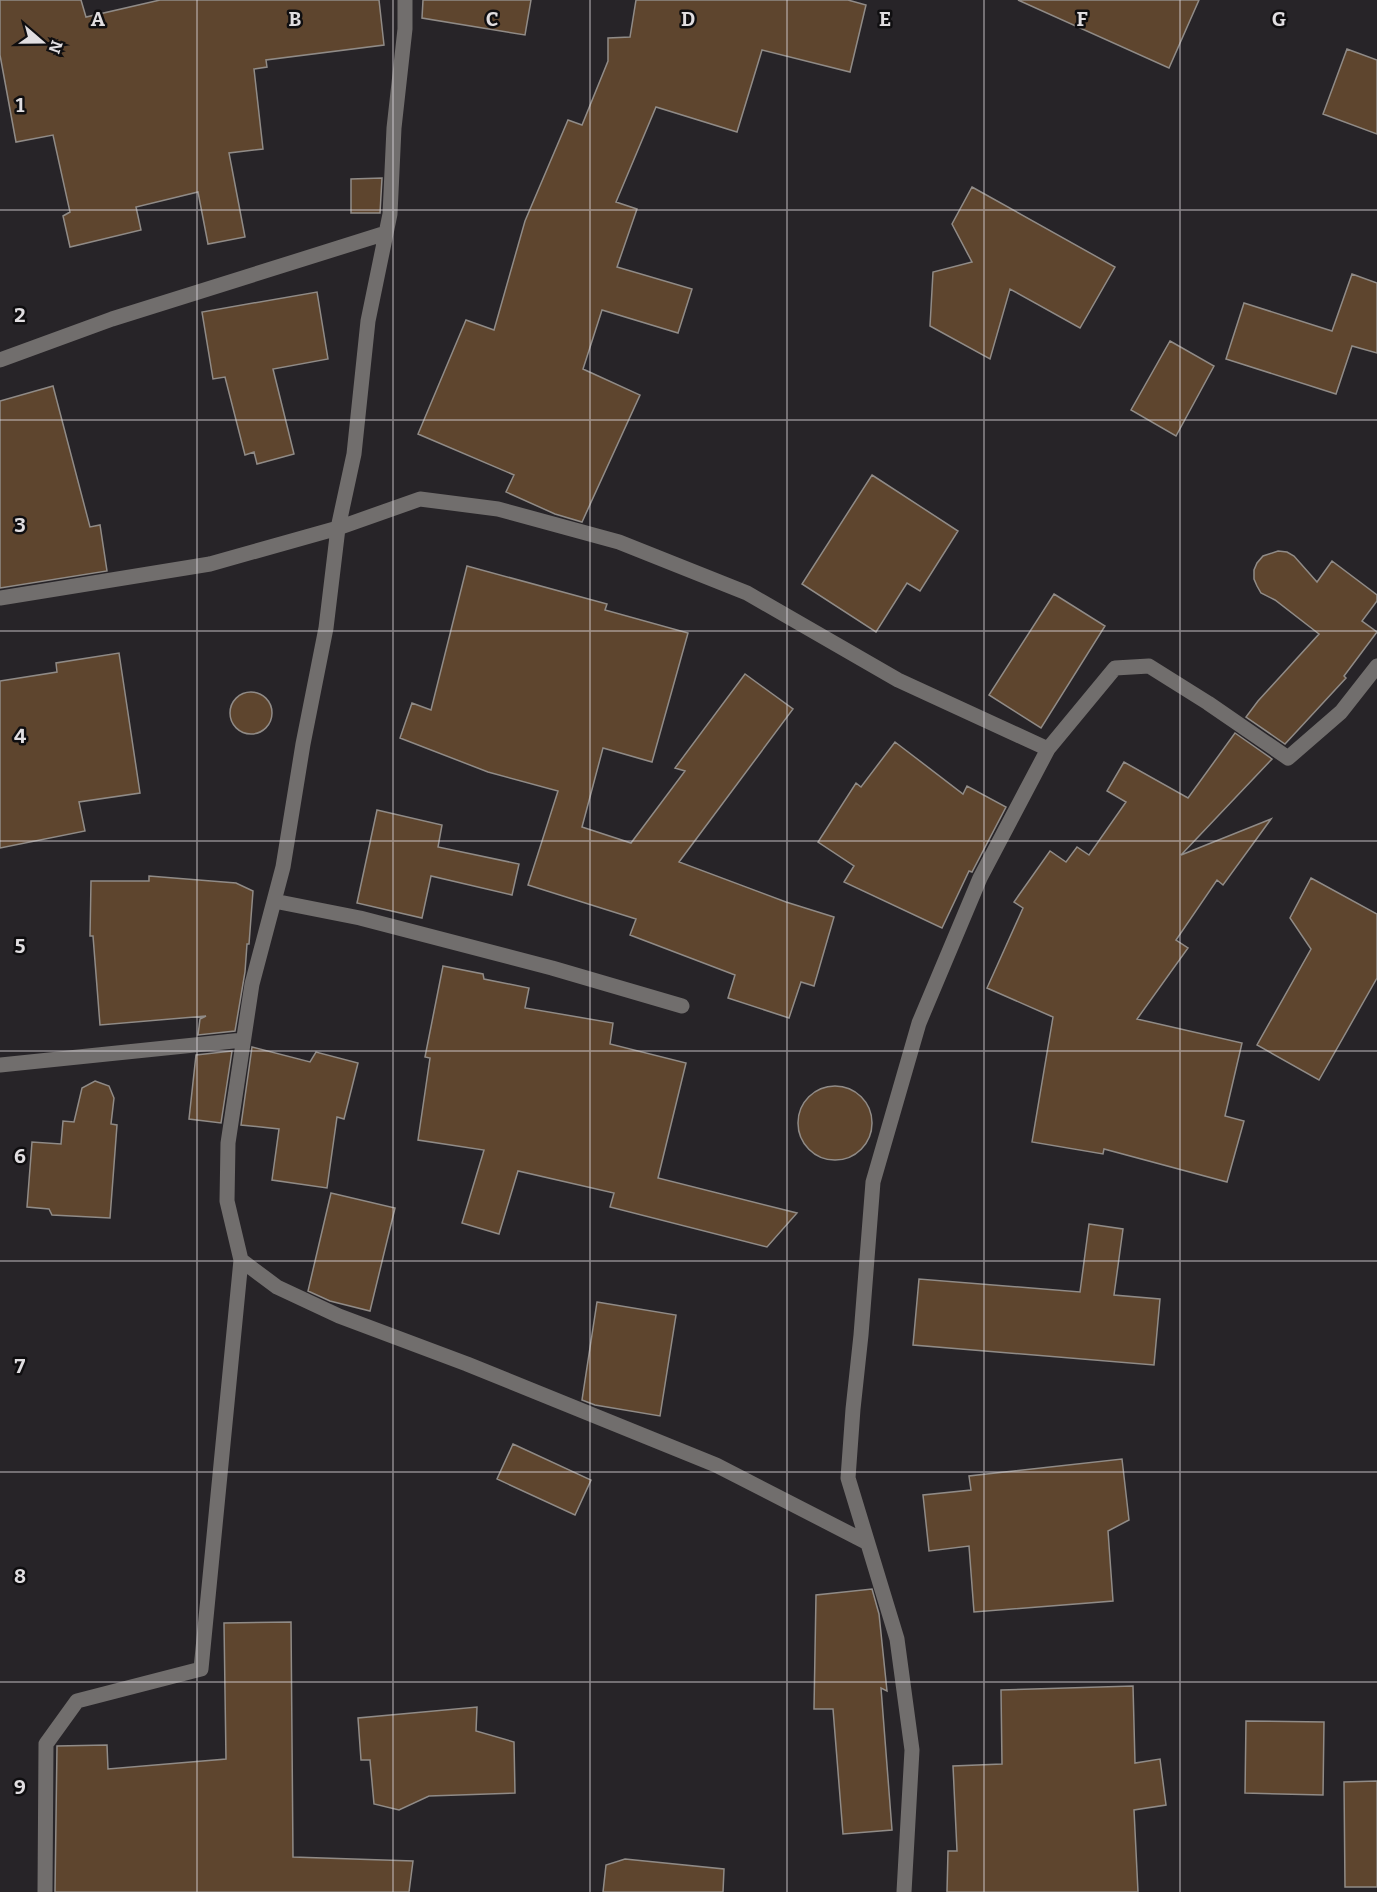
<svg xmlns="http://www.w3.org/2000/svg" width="1377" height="1892" viewBox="0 0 1377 1892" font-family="Bitter,serif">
  <rect width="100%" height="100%" fill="#272428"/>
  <path fill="#5e452e" stroke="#908b87" stroke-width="1.5" d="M 0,0 L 81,0 L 86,17 L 160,0 L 379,0 L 384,45 L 266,60 L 267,67 L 254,69 L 263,149 L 229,153 L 245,237 L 208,244 L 198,192 L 136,207 L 141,230 L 70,247 L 63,216 L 70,212 L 53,135 L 16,142 L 0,55 Z
    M 423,0 L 531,0 L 525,35 L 422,18 Z
    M 636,0 L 848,0 L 866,5 L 850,72 L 762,50 L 737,132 L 656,107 L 616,202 L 637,209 L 617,267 L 692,289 L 678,333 L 602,310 L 583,369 L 640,395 L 582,522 L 555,514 L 506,492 L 514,475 L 418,434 L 466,320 L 494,330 L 525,221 L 568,120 L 582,125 L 608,61 L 608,38 L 630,37 Z
    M 1018,0 L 1199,0 L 1169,68 Z
    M 1347,49 L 1377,60 L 1377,134 L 1323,114 Z
    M 382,178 L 380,213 L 351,213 L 351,179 Z
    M 972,187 L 1115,267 L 1080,328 L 1010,289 L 990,359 L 930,326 L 933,272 L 972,262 L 952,224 Z
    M 1352,274 L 1377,283 L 1377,353 L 1352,346 L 1336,394 L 1226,359 L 1244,303 L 1332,331 Z
    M 317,292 L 328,359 L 273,369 L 294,454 L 257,464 L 254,452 L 245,455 L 225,377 L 213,379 L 202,312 Z
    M 1170,341 L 1214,366 L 1176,436 L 1131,410 Z
    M 53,386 L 90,527 L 100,525 L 107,571 L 0,588 L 0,401 Z
    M 872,475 L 958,531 L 920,591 L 907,583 L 876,632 L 802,584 Z
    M 1278,551 L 1287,552 L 1294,556 L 1317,582 L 1332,561 L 1377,595 L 1377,601 L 1362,621 L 1377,632 L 1344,676 L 1346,678 L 1285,744 L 1246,717 L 1258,701 L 1319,634 L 1275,600 L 1261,593 L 1257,586 L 1254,579 L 1254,570 L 1257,563 L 1263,556 Z
    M 467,566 L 607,604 L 605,610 L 688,633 L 652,762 L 603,748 L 582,827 L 631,843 L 685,771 L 675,768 L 745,674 L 793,709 L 679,862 L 786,902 L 834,917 L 814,986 L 801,982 L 789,1018 L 728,998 L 735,975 L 630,935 L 636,919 L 528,885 L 558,791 L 488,772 L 400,738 L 412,703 L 431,710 Z
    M 1054,594 L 1105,626 L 1041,728 L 989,695 Z
    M 119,653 L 140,793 L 79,802 L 85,831 L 0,848 L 0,681 L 57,672 L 56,663 Z
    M230 713a21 21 0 1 1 42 0a21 21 0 1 1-42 0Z
    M 1235,733 L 1272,759 L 1181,855 L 1271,819 L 1223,885 L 1217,880 L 1176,940 L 1188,948 L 1137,1019 L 1242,1043 L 1225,1116 L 1244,1121 L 1227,1182 L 1104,1149 L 1103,1154 L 1032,1142 L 1053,1017 L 987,988 L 1023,908 L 1014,902 L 1050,851 L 1066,862 L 1077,847 L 1089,855 L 1126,802 L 1107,791 L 1124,762 L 1188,798 Z
    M 895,742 L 963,794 L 967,786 L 1006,807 L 972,872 L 969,871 L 942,928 L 844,882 L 854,866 L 818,842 L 856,783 L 861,787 Z
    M 377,810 L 442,825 L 438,847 L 519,864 L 512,895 L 431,876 L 422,918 L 357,903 Z
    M 149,876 L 236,883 L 253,891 L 249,944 L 247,944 L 245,972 L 235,1031 L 198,1035 L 200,1019 L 206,1016 L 100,1025 L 93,936 L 90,936 L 91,881 L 149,881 Z
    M 1311,878 L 1377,914 L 1377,978 L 1319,1080 L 1257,1045 L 1311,949 L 1290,918 Z
    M 443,966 L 483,974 L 484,979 L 529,988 L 525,1008 L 613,1023 L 610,1044 L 686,1063 L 658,1178 L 797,1213 L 767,1247 L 610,1207 L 614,1193 L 518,1171 L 499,1234 L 462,1223 L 484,1150 L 418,1140 L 430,1058 L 425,1057 Z
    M 252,1047 L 310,1062 L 316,1052 L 358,1063 L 344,1119 L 337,1117 L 327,1188 L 272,1180 L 279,1129 L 241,1125 Z
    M 232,1051 L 221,1123 L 189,1119 L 196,1055 Z
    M 95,1081 L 109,1086 L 114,1098 L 111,1124 L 117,1125 L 110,1218 L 52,1215 L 49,1209 L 27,1207 L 32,1142 L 61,1144 L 63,1121 L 74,1122 L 82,1088 Z
    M798 1123a37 37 0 1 1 74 0a37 37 0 1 1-74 0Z
    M 331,1193 L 395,1208 L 370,1311 L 330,1301 L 308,1291 Z
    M 1089,1224 L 1123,1229 L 1114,1295 L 1160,1299 L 1154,1365 L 913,1345 L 919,1279 L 1080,1292 Z
    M 597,1302 L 676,1315 L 660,1416 L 595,1405 L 582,1400 Z
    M 513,1444 L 591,1480 L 575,1515 L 497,1479 Z
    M 1122,1459 L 1129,1520 L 1108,1531 L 1113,1601 L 974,1612 L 969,1546 L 929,1551 L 923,1495 L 971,1490 L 969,1476 Z
    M 872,1589 L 879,1614 L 887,1691 L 881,1688 L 892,1830 L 843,1834 L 833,1709 L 814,1709 L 816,1595 Z
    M 291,1622 L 293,1857 L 413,1861 L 409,1892 L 55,1892 L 57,1746 L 107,1745 L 108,1769 L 226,1759 L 224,1623 Z
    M 1133,1686 L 1135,1763 L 1160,1759 L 1166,1805 L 1134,1810 L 1138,1892 L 947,1892 L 948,1851 L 957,1851 L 953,1766 L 1002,1764 L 1001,1690 Z
    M 477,1707 L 476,1731 L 514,1742 L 515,1793 L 429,1796 L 399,1810 L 374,1804 L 370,1760 L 361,1760 L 358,1718 Z
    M 1246,1721 L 1324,1722 L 1323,1795 L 1245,1793 Z
    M 1377,1781 L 1377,1887 L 1345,1887 L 1344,1782 Z
    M 625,1859 L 724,1869 L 723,1892 L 603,1892 L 606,1865 Z"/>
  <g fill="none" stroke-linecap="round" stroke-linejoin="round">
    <path stroke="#716e6d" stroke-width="15" d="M 405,0 L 405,29 L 394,128 L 390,214 L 368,321 L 354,454 L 338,528 L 326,628 L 303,744 L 283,867 L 252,984 L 228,1143 L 227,1201 L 241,1260 L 277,1287 L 339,1316 L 467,1364 L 716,1465 L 866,1542
      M 0,360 L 112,319 L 386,233
      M 0,598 L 210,564 L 338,528 L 420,499 L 498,509 L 619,542 L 747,593 L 898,680 L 1048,749
      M 274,901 L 360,918 L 552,968 L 682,1006
      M 0,1065 L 243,1040
      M 45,1892 L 46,1744 L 77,1701 L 201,1669 L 241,1260
      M 904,1892 L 912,1750 L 897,1639 L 848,1478 L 853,1409 L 861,1335 L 873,1182 L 919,1023 L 980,878 L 1048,749 L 1115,668 L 1149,666 L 1208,703 L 1288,758 L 1341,712 L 1377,666"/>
  </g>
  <path fill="none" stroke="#e1dee1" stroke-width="1.5" stroke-opacity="0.55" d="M 197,0 L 197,1892M 393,0 L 393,1892M 590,0 L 590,1892M 787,0 L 787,1892M 984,0 L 984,1892M 1180,0 L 1180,1892M 0,210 L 1377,210M 0,420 L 1377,420M 0,631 L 1377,631M 0,841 L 1377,841M 0,1051 L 1377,1051M 0,1261 L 1377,1261M 0,1472 L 1377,1472M 0,1682 L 1377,1682"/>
  <g font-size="20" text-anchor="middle" font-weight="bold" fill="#e1dee1" stroke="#0f0e10" stroke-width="5" stroke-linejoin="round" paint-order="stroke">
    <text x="98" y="26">A</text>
    <text x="295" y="26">B</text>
    <text x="492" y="26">C</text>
    <text x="688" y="26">D</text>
    <text x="885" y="26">E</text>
    <text x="1082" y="26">F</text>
    <text x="1279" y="26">G</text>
    <text x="20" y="112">1</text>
    <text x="20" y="322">2</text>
    <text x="20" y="532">3</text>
    <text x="20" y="743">4</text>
    <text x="20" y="953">5</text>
    <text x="20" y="1163">6</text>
    <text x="20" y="1373">7</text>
    <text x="20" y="1583">8</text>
    <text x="20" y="1794">9</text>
  </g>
  <g transform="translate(42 42) rotate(110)" stroke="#0f0e10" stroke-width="4.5" paint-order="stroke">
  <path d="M0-4.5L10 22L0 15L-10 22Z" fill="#e1dee1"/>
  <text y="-9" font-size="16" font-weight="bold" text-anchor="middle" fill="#e1dee1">N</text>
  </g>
</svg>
